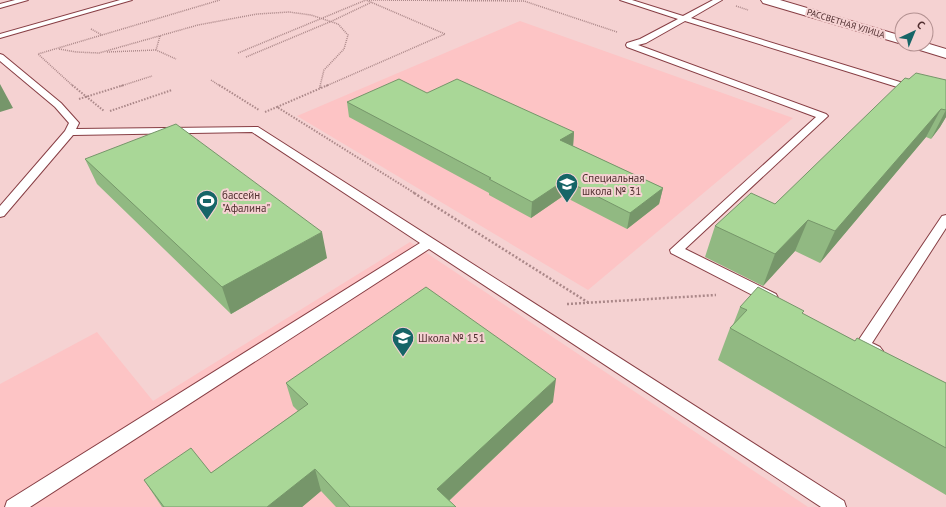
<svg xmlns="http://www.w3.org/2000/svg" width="946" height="507" viewBox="0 0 946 507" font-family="'PT Sans',sans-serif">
  <rect width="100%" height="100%" fill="#f5d2d2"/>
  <path fill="#fdc4c5" d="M 520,21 L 793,118 L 588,290 L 297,116 Z
    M 410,242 L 808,507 L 0,507 L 0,384 L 97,332 L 153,401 Z"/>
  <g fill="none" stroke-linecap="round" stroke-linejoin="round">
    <g stroke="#873e44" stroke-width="2">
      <path id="lane" d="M 15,0 L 28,0 L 0,8 L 0,4 Z
        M 120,0 L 132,0 L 0,38 L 0,34 Z
        M 620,0 L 632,0 L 683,16 L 713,0 L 722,0 L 691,18 L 900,82 L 902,84 L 897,87 L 894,86 L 685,21 L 646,43 L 638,45 L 826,114 L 828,116 L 685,249 L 776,294 L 778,298 L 776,302 L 771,303 L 766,302 L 671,253 L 670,250 L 816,117 L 627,47 L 626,45 L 627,43 L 640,39 L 678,19 Z
        M 0,54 L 3,55 L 61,103 L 79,123 L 76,129 L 258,127 L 844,501 L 846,507 L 821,507 L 429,249 L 30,507 L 5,507 L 7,501 L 420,243 L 252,132 L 73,135 L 4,216 L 0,217 L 0,206 L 65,131 L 69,123 L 55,107 L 0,61 Z
        M 946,215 L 946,228 L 872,343 L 880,347 L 883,351 L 880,355 L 875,357 L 858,349 L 855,345 L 858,341 L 942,216 Z"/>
    </g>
    <g stroke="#873e44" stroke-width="2">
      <path id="secondary" d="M 761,0 L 780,0 L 902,36 L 902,44 L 763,3 Z
        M 926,43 L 946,49 L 946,58 L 910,47 L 908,44 Z"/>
    </g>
    <path stroke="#ab8889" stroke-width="1.5" stroke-dasharray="1 1" stroke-linecap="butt" d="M 369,0 L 524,1 L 617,32
      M 736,6 L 748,10
      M 91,29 L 102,35
      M 160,36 L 156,50 L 176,59
      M 59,49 L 76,52 L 99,53 L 198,25 L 257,14 L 289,12 L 311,15 L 338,24 L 348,35 L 344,49 L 324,70 L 320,86
      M 107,52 L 156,50
      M 238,53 L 366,0
      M 246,57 L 332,21 L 372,2
      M 211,80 L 220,86
      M 73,86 L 38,54 L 220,0
      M 121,86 L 152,76
      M 326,86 L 445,34 L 366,0"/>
    <path stroke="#ab8889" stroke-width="2" stroke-dasharray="1.5 1.5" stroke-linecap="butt" d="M 72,85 L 104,111
      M 219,85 L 259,110
      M 328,85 L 277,107 L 416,194
      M 320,88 L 321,85
      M 79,99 L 124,85
      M 110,111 L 172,90
      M 265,112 L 277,107"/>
    <path stroke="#ab8889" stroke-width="2.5" stroke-dasharray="2 2" stroke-linecap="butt" d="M 414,193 L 589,303
      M 567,304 L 716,295"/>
    <use href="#lane" fill="#fff" fill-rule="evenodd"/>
    <use href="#secondary" fill="#fff" fill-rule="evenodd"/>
  </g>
  <path fill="#91b982" d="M 909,79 L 946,80 L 946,117 L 940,127 L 931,139 L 926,137 L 820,263 L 795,251 L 763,286 L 705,257 L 715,226 L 775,204 Z
    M 427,93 L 574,132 L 573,146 L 663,188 L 659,204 L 627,229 L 563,196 L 531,218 L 489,195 L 489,193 L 349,117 L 347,102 Z
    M 85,159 L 327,258 L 231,314 L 97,184 Z
    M 740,307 L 803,314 L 855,341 L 946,383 L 946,495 L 718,360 L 730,328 L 733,325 Z
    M 286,383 L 553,402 L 449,501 L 456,507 L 336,507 L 321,491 L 302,507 L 162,507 L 144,480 L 211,473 L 298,411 L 293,406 Z"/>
  <path fill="#76966a" d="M 0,84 L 13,108 L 0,112 Z
    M 941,109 L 926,137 L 820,263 L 835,231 Z
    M 946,110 L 946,117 L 940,127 L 931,139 Z
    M 574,132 L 573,147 L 560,140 Z
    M 565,180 L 563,196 L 531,218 L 532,202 Z
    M 663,188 L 659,204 L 627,229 L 630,213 Z
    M 808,220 L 795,251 L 763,286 L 775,254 Z
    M 322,232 L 327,258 L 231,314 L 222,287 Z
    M 556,379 L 553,402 L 442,507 L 437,489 Z
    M 315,469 L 321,491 L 302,507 L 267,507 Z"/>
  <path fill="#a9d797" stroke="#76966a" d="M 916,73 L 946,80 L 946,110 L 941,109 L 835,231 L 808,220 L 775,254 L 715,226 L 751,193 L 775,204 L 905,78 L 909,79 Z
    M 399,79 L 427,93 L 457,79 L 574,132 L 560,140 L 663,188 L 630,213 L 565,180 L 532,202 L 489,179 L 491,178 L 347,102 Z
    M 176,124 L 322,232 L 222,287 L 85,159 Z
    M 426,287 L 556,379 L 437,489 L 456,507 L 350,507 L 315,469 L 267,507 L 164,507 L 144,480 L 191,448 L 211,473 L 308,404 L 286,383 Z
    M 758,287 L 804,311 L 802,313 L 855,341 L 857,338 L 946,383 L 946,448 L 730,328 L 747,310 L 740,307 Z"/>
  <defs>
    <g id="school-pin" transform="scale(1.15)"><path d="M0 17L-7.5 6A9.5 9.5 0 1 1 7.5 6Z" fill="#166567" stroke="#f5d2d2"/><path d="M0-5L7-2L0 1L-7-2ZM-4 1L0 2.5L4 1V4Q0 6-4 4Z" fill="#fff"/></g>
    <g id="stadium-pin" transform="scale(1.15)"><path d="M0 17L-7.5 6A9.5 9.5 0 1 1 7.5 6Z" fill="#166567" stroke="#f5d2d2"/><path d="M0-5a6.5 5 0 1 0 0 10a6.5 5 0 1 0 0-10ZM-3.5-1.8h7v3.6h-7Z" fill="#fff"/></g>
  </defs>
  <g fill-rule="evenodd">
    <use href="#school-pin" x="567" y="184"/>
    <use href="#stadium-pin" x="207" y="201"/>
    <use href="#school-pin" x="403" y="338"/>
  </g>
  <g text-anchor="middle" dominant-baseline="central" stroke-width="4" stroke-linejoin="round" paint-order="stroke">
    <g font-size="9" fill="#512f30" stroke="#f5d2d2">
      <text transform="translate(846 23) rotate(17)">РАССВЕТНАЯ УЛИЦА</text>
    </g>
    <g font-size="11" fill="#512f30" stroke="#f5d2d2" text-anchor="start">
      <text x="582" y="178">Специальная<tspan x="582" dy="13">школа № 31</tspan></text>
      <text x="222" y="195">бассейн<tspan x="222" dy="13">"Афалина"</tspan></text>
      <text x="418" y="338">Школа № 151</text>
    </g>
  </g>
  <g transform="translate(914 32) rotate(44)"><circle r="19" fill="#f5d2d2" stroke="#b39191"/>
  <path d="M0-3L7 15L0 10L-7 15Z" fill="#166567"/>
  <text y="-6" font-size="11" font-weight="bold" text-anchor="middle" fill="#512f30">С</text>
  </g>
</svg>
